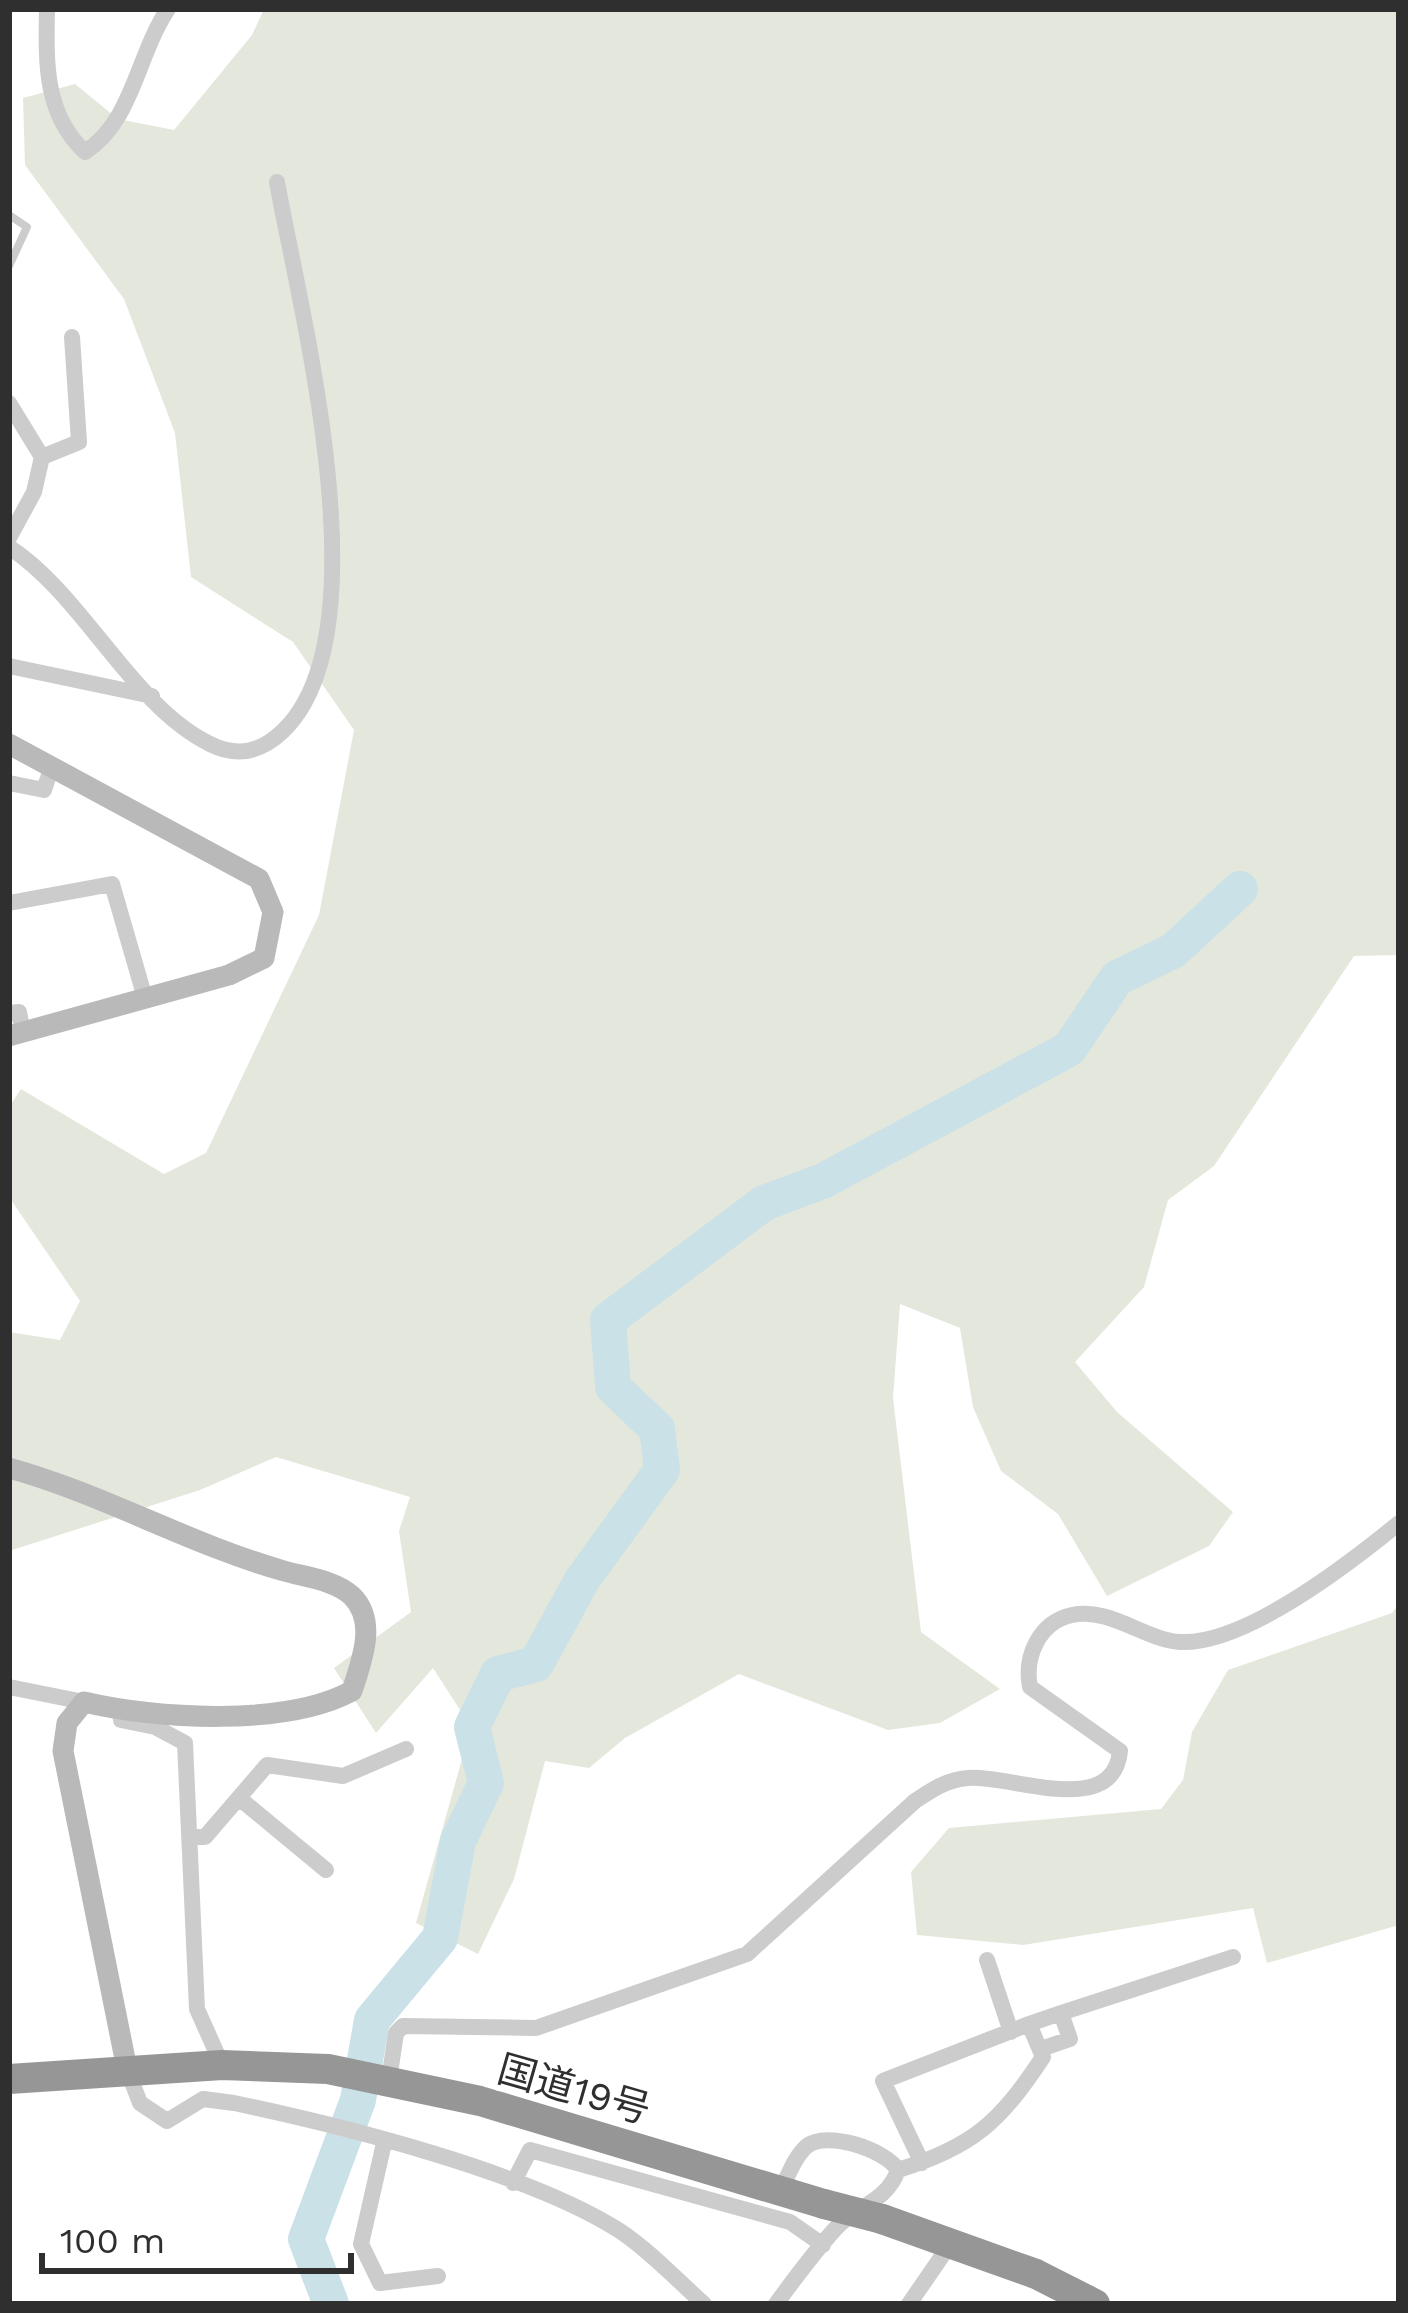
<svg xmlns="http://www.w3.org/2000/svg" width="1408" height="2313" viewBox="0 0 1408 2313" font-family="'Work Sans','Noto Sans JP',sans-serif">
  <rect width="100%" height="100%" fill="#fff"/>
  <path fill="#e4e8dc" d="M 264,9 L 1399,9 L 1399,955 L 1354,956 L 1214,1166 L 1168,1200 L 1144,1287 L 1075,1362 L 1117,1412 L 1233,1512 L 1209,1546 L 1107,1596 L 1058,1514 L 1001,1471 L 973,1407 L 960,1328 L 900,1304 L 893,1398 L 921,1632 L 1000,1689 L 940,1723 L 888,1730 L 739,1674 L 625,1738 L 589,1768 L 545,1761 L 514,1879 L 478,1954 L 416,1923 L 471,1727 L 433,1668 L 376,1733 L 334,1668 L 411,1612 L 399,1531 L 410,1497 L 276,1457 L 200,1490 L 9,1551 L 9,1332 L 60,1340 L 80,1301 L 9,1197 L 9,1107 L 21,1089 L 164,1174 L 206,1153 L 319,915 L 354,730 L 293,642 L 191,577 L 175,433 L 124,299 L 25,165 L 23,98 L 75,84 L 118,119 L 174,130 L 252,35 Z
    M 1399,1604 L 1399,1925 L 1267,1963 L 1253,1908 L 1023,1945 L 917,1935 L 911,1872 L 949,1828 L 1161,1809 L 1183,1780 L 1192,1732 L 1228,1670 L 1392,1613 Z"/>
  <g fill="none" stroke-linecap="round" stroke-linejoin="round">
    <path stroke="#cae1e7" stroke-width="36" d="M 331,2304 L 306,2239 L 358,2100 L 372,2020 L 440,1938 L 458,1841 L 486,1783 L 472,1727 L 498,1674 L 536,1664 L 582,1580 L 662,1470 L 657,1429 L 613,1387 L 608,1320 L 764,1203 L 823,1181 L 1069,1049 L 1117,978 L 1173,951 L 1240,889"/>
    <path stroke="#ccc" stroke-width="8" d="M 9,215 L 27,227 L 9,266"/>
    <path stroke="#ccc" stroke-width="16" d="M 47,9 C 46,62 44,114 85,152 C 133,121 137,55 168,9
      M 9,403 L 42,457 L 34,492 L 9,538
      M 42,457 L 79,442 L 72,337
      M 9,547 C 84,596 131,705 210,744 C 238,758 261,752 283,731 C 386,632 299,307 277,182
      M 9,666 L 152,696
      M 9,783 L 44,790 L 52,766
      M 9,903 L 112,884 L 145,998
      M 9,1013 L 19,1012 L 23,1032
      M 9,1687 L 84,1702
      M 120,1711 L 121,1720 L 155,1727 L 185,1743 L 197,2009 L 222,2065
      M 239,1798 L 326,1870
      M 193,1837 L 205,1837 L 267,1765 L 343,1776 L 406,1749
      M 987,1960 L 1011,2032
      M 1061,2013 L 1233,1957
      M 1029,2024 L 1061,2013 L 1070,2039 L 1041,2049
      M 127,2069 L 140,2103 L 167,2121 L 203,2099 L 234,2103 C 343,2126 528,2172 620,2231 C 650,2251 677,2280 704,2304
      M 389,2080 L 396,2033 L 403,2026 L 536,2028 L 747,1954 L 915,1801 C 933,1789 946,1780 968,1778 C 1009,1774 1113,1820 1120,1751 L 1030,1687 C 1024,1657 1039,1622 1072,1615 C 1110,1607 1145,1640 1180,1642 C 1245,1645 1350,1563 1399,1523
      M 384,2143 L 361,2244 L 380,2283 L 438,2276
      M 898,2170 C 973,2147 1000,2122 1043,2057 L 1029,2024 L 883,2081 L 922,2163
      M 513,2183 L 530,2150 L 790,2222 L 823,2245
      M 776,2304 C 795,2278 815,2251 836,2228 C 856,2206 887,2202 898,2170 C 886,2150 827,2130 807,2146 C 795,2156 788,2176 781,2190
      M 909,2304 L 951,2243"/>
    <path stroke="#b9b9b9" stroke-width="21" d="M 9,744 L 259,879 L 273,912 L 264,958 L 229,975 L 9,1036
      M 9,1468 C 103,1494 189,1544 284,1571 C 305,1577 335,1580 352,1596 C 378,1622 361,1662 352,1691 C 285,1727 156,1719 84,1702 L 67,1723 L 63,1751 L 127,2069"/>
    <path stroke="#969696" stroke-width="30" d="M 9,2079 L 222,2065 L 328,2069 L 480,2101 L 824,2204
      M 882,2219 L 1036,2274 L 1095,2304"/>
    <path stroke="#969696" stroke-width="30" d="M 824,2204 L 882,2219"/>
  </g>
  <g text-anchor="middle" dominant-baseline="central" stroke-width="12" stroke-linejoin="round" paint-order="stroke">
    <g font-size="39" fill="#2f2f2f" stroke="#fff">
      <text transform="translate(574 2089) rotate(16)">国道19号</text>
    </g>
  </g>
  <rect width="1408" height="2313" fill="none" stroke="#2f2f2f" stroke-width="24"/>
  <path d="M42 2253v18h309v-18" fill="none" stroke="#2f2f2f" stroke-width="6"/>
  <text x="60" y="2253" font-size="36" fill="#2f2f2f" stroke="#ffffff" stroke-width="9" paint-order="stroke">100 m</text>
</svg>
